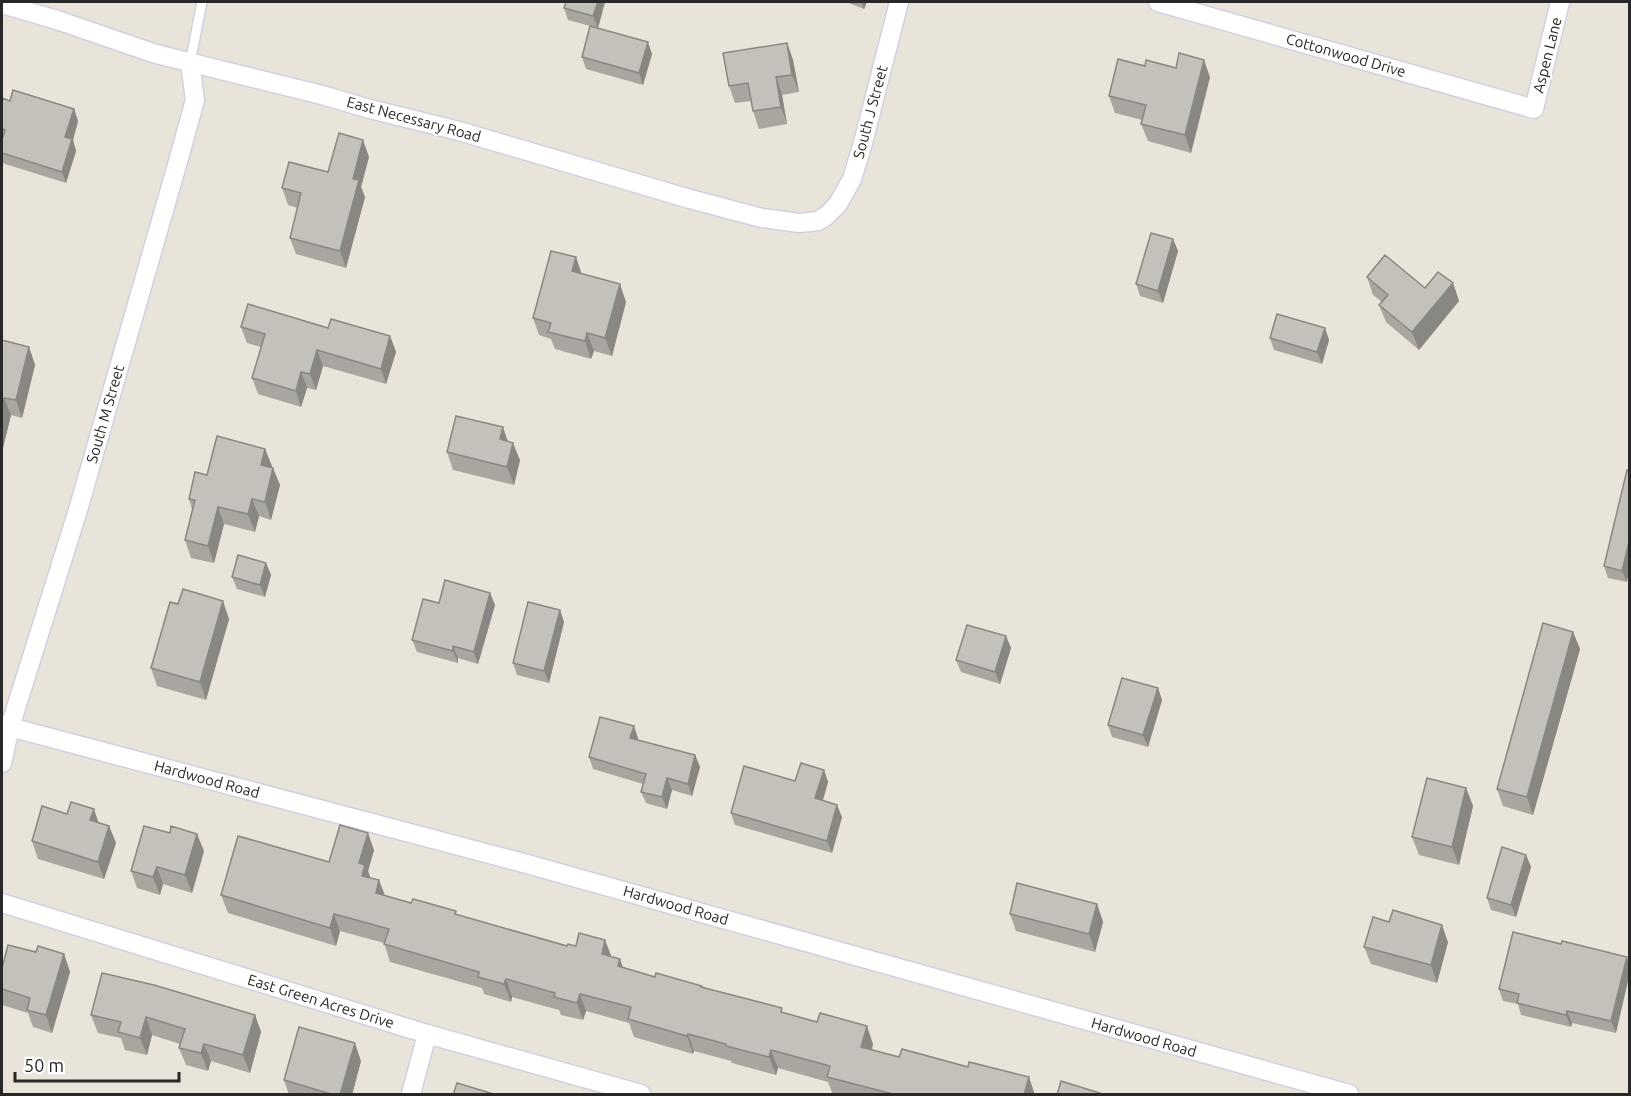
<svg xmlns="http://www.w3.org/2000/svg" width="1631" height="1096" viewBox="0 0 1631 1096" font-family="Ubuntu,sans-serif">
  <rect width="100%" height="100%" fill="#e9e4da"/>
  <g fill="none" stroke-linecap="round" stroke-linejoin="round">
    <g stroke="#d0d1e0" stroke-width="12">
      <path id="service" d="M 190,63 L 202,2"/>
    </g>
    <g stroke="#d0d1e0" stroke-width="21">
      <path id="minor" d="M 1158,2 L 1534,109 L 1560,2
        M 2,4 L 57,20 L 156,54 L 322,95 L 370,109 L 459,131 L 690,199 L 762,218 L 799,223 L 818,221 L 826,216 L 838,204 L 852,179 L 863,143 L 899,2
        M 2,725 L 527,864 L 1349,1094
        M 2,763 L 10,727 L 78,510 L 179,158 L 195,100 L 190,63
        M 2,903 L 427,1034 L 641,1094
        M 411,1094 L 427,1034"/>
    </g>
    <use href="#service" stroke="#fff" stroke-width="9"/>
    <use href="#minor" stroke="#fff" stroke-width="18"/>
  </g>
  <path fill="#a9a6a0" d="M 566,2 L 605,2 L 598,28 L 652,54 L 643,85 L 586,69 L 582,57 L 590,26 L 568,20 L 564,8 Z
    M 846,2 L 867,2 L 864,9 Z
    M 787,43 L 793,60 L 799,92 L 782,95 L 787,124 L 759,129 L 753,111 L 751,101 L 735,103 L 729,86 Z
    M 1210,77 L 1191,153 L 1148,141 L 1141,124 L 1142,120 L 1115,113 L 1109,96 Z
    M 2,98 L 10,101 L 74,109 L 78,121 L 73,140 L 76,151 L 66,183 L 2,163 Z
    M 369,157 L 361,187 L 365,197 L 346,268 L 296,254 L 290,238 L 298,208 L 288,205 L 282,188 Z
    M 1173,239 L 1178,251 L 1163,303 L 1140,296 L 1136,284 Z
    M 576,257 L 581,274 L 626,302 L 612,356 L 594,351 L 591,359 L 555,349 L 551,339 L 539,335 L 533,318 Z
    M 1367,277 L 1425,288 L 1453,283 L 1459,301 L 1419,350 L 1386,322 L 1379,305 L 1382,302 L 1373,295 Z
    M 241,327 L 328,328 L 390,336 L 396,352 L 386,384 L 323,366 L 316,390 L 307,388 L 301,407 L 258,394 L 252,378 L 261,347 L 247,343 Z
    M 1325,328 L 1329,340 L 1322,364 L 1274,350 L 1270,338 Z
    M 2,340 L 29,347 L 35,365 L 22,418 L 11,415 L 2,452 Z
    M 508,441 L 520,460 L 514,485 L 453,470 L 447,452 Z
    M 265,449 L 272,467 L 280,485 L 271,520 L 259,516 L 255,532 L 224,524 L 214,563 L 191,558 L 185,540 L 192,509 L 189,499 L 207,475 Z
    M 1629,471 L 1627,582 L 1608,578 L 1604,566 Z
    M 266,563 L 271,575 L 265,597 L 237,589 L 232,577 Z
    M 490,593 L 495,605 L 478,664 L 458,658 L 458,663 L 417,652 L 412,640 L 439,603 Z
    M 560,610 L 564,622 L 549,683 L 517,675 L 513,663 Z
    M 229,619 L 206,700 L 157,686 L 151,668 Z
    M 1573,632 L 1580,649 L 1533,815 L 1503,806 L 1497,789 Z
    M 1006,636 L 1011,648 L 1000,684 L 961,672 L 956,660 Z
    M 1158,688 L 1162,700 L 1148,747 L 1112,737 L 1108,725 Z
    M 638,738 L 637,740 L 695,755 L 700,767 L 692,796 L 672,790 L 667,809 L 646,803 L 641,792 L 643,784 L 593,769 L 589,757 Z
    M 824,770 L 828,782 L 823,800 L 842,817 L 832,853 L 735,825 L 731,813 L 795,781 Z
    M 1466,788 L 1473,806 L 1459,865 L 1419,855 L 1412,837 Z
    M 98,822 L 109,826 L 116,843 L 104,879 L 38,859 L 32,841 Z
    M 374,850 L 368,871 L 370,878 L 385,896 L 457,915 L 567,946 L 576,946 L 605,940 L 611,957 L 623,967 L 655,977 L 702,988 L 784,1013 L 873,1044 L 872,1050 L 1035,1095 L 833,1095 L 828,1082 L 778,1068 L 776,1075 L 732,1063 L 731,1061 L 694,1051 L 693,1054 L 634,1037 L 629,1023 L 586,1011 L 583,1020 L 561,1015 L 559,1010 L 512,997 L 511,1002 L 484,994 L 482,988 L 390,962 L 384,943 L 340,931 L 336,946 L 228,913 L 221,895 L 329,862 Z
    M 204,851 L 192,893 L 163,884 L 160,895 L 137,888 L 131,871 Z
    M 1526,855 L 1531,867 L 1516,917 L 1491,910 L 1487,898 Z
    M 1097,904 L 1103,922 L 1095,952 L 1016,931 L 1010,914 Z
    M 1389,922 L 1448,942 L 1437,983 L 1371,964 L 1364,947 Z
    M 1561,944 L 1627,957 L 1616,1033 L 1572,1023 L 1571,1027 L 1521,1015 L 1518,1004 L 1503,1001 L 1499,989 Z
    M 36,952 L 64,954 L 70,972 L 52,1033 L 33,1027 L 28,1013 L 2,1005 L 2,968 Z
    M 91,1015 L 255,1015 L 261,1032 L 250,1073 L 211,1061 L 208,1071 L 186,1065 L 179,1048 L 180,1044 L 152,1035 L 147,1055 L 125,1050 L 121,1038 L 98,1033 Z
    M 361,1061 L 352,1095 L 289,1095 L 284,1080 Z"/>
  <path fill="#898782" d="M 598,2 L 605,2 L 598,28 L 593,16 Z
    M 861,2 L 867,2 L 864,9 Z
    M 648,42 L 652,54 L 643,85 L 639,73 Z
    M 787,43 L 793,60 L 799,92 L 792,75 Z
    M 1204,60 L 1210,77 L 1191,153 L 1185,135 Z
    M 776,77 L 782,95 L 787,124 L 781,107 Z
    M 74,109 L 78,121 L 73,140 L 76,151 L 66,183 L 62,172 L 65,137 Z
    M 363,140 L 369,157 L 361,187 L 365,197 L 346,268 L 340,251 L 353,179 Z
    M 1173,239 L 1178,251 L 1163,303 L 1158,291 Z
    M 576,257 L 582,275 L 572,271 Z
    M 1453,283 L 1459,301 L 1419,350 L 1412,332 Z
    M 620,284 L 626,302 L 612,356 L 605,338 Z
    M 1325,328 L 1329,340 L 1322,364 L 1317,352 Z
    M 587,333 L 594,351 L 591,359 L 585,341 Z
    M 390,336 L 396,352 L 386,384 L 381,369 Z
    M 29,347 L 35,365 L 22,418 L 16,400 Z
    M 317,350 L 323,366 L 316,390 L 310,374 Z
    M 301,372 L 307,388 L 301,407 L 296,391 Z
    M 4,398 L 11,415 L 2,452 L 2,409 Z
    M 503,427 L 509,445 L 500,439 Z
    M 513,443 L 520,460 L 514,485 L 507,467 Z
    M 265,449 L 272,466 L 268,482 L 261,465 Z
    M 273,468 L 280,485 L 271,520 L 265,502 Z
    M 252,499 L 259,516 L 255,532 L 248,514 Z
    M 218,507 L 224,524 L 214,563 L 208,546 Z
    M 1629,542 L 1629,571 L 1627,582 L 1622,571 Z
    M 266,563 L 271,575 L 265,597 L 260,585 Z
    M 490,593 L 495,605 L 478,664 L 474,652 Z
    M 223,601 L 229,619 L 206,700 L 200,682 Z
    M 560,610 L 564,622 L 549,683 L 544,671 Z
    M 1573,632 L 1580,649 L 1533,815 L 1527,797 Z
    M 1006,636 L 1011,648 L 1000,684 L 995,672 Z
    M 453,646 L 458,658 L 458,663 L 453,651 Z
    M 1158,688 L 1162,700 L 1148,747 L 1143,735 Z
    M 634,726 L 638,738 L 635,750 L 630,738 Z
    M 695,755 L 700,767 L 692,796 L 688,784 Z
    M 824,770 L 828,782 L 820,810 L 815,798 Z
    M 667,778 L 672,790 L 667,809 L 662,797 Z
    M 1466,788 L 1473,806 L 1459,865 L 1452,847 Z
    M 837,805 L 842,817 L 832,853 L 827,841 Z
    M 94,809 L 100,827 L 90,820 Z
    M 109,826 L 116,843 L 104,879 L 98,862 Z
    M 368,833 L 374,850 L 368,871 L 372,882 L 369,894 L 359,863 Z
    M 197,834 L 204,851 L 192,893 L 185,875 Z
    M 1526,855 L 1531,867 L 1516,917 L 1511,905 Z
    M 157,867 L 163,884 L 160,895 L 153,877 Z
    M 379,880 L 386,898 L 376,893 Z
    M 1097,904 L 1103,922 L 1095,952 L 1089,934 Z
    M 334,914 L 340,931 L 336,946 L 330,928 Z
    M 1442,925 L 1448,942 L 1437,983 L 1431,965 Z
    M 605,940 L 612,958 L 602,954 Z
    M 64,954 L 70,972 L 52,1033 L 46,1015 Z
    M 1627,957 L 1629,964 L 1629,977 L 1616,1033 L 1611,1021 Z
    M 620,959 L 626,976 L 618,966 Z
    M 506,979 L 512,997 L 511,1002 L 504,984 Z
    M 580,994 L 586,1011 L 583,1020 L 577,1003 Z
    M 1567,1011 L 1572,1023 L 1571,1027 L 1566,1015 Z
    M 255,1015 L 261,1032 L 250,1073 L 243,1055 Z
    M 146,1017 L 152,1035 L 147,1055 L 140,1038 Z
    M 867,1026 L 873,1044 L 867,1064 L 861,1047 Z
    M 688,1034 L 694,1051 L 693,1054 L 687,1036 Z
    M 355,1043 L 361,1061 L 352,1095 L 340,1095 Z
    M 204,1044 L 211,1061 L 208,1071 L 201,1053 Z
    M 771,1050 L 778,1068 L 776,1075 L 769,1057 Z
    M 1029,1077 L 1035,1095 L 1024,1095 Z"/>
  <path fill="#c4c1ba" stroke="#898782" stroke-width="1.5" d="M 566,2 L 598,2 L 593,16 L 564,8 Z
    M 590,26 L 648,42 L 639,73 L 582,57 Z
    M 787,43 L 792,75 L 776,77 L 781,107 L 753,111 L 748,83 L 729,86 L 723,53 Z
    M 1179,53 L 1204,60 L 1185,135 L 1141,124 L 1146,105 L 1109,96 L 1118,59 L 1145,66 L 1146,60 L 1176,68 Z
    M 13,90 L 74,109 L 65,137 L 72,139 L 62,172 L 2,153 L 2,140 L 5,130 L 2,129 L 2,98 L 10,101 Z
    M 339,133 L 363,140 L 353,179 L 359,180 L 340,251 L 290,238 L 301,193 L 282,188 L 289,162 L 328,172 Z
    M 1151,233 L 1173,239 L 1158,291 L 1136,284 Z
    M 551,251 L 576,257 L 572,271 L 620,284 L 605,338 L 587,333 L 585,341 L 548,332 L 551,323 L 533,318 Z
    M 1385,255 L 1425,288 L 1438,272 L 1453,283 L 1412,332 L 1379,305 L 1388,295 L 1367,277 Z
    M 248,304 L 328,328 L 331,319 L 390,336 L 381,369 L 317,350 L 310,374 L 301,372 L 296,391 L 252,378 L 265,334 L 241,327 Z
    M 1277,314 L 1325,328 L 1317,352 L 1270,338 Z
    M 2,340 L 29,347 L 16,400 L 4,398 L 2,409 Z
    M 456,416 L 503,427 L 500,439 L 513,443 L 507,467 L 447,452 Z
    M 217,436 L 265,449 L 261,465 L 273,468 L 265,502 L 252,499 L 248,514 L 218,507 L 208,546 L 185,540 L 195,500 L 189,499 L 195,472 L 207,475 Z
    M 1627,470 L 1629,471 L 1629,542 L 1622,571 L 1604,566 Z
    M 238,555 L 266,563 L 260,585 L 232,577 Z
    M 445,580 L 490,593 L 474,652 L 453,646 L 453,651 L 412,640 L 423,599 L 439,603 Z
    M 183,589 L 223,601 L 200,682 L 151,668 L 170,602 L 178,604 Z
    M 528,602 L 560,610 L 544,671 L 513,663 Z
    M 1543,623 L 1573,632 L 1527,797 L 1497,789 Z
    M 967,625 L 1006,636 L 995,672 L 956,660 Z
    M 1122,678 L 1158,688 L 1143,735 L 1108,725 Z
    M 600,717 L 634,726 L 630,738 L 695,755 L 688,784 L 667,778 L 662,797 L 641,792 L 646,774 L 589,757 Z
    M 801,763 L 824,770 L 815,798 L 837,805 L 827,841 L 731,813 L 744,766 L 795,781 Z
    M 1427,778 L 1466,788 L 1452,847 L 1412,837 Z
    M 71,802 L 94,809 L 90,820 L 109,826 L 98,862 L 32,841 L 42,806 L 67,814 Z
    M 340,825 L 368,833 L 359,863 L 365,865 L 362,876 L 379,880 L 376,893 L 411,903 L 413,899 L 456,911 L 455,914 L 567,946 L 568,944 L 576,946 L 579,933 L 605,940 L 602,954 L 620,959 L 618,966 L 655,977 L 656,973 L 702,986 L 701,987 L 782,1008 L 781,1012 L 817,1022 L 820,1013 L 867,1026 L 861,1047 L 899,1057 L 902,1049 L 968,1067 L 969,1062 L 1029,1077 L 1024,1095 L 897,1095 L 827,1077 L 830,1066 L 771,1050 L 769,1057 L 726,1046 L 726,1044 L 688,1034 L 687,1036 L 628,1019 L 631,1007 L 580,994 L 577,1003 L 554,997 L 555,993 L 506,979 L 504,984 L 478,977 L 479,972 L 384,944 L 389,929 L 334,914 L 330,928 L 221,895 L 238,836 L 329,862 Z
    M 144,826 L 170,833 L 171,826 L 197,834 L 185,875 L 157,867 L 153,877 L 131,871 Z
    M 1502,847 L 1526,855 L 1511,905 L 1487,898 Z
    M 1017,883 L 1097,904 L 1089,934 L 1010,914 Z
    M 1393,910 L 1442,925 L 1431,965 L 1364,947 L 1373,917 L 1389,922 Z
    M 1513,932 L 1561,944 L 1562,941 L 1627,957 L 1611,1021 L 1567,1011 L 1566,1015 L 1517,1003 L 1519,994 L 1499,989 Z
    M 8,945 L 36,952 L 38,946 L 64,954 L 46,1015 L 27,1010 L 30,998 L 2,989 L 2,968 Z
    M 102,973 L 154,985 L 255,1015 L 243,1055 L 204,1044 L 201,1053 L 179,1048 L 185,1029 L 146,1017 L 140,1038 L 118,1032 L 121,1022 L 91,1015 Z
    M 299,1027 L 355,1043 L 340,1095 L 334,1095 L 284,1080 Z
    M 1061,1081 L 1106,1095 L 1057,1095 Z
    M 457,1083 L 497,1095 L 453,1095 Z"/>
  <g text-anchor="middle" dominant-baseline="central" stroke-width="4.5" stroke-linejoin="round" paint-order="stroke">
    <g font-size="15" fill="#282828" stroke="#fff">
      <text transform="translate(1346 55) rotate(16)">Cottonwood Drive</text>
      <text transform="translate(1547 55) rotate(-76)">Aspen Lane</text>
      <text transform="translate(870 112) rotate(-75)">South J Street</text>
      <text transform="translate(414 119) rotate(15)">East Necessary Road</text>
      <text transform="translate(105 414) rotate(-74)">South M Street</text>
      <text transform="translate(207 779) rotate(15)">Hardwood Road</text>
      <text transform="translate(676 905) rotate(16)">Hardwood Road</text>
      <text transform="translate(321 1001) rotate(17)">East Green Acres Drive</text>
      <text transform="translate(1144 1037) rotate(16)">Hardwood Road</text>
    </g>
  </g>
  <rect width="1631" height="1096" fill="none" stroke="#282828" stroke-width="6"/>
  <path d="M15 1072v9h164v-9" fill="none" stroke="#282828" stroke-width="3"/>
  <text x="24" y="1072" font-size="18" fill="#282828" stroke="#ffffff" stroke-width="4.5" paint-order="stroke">50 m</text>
</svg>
